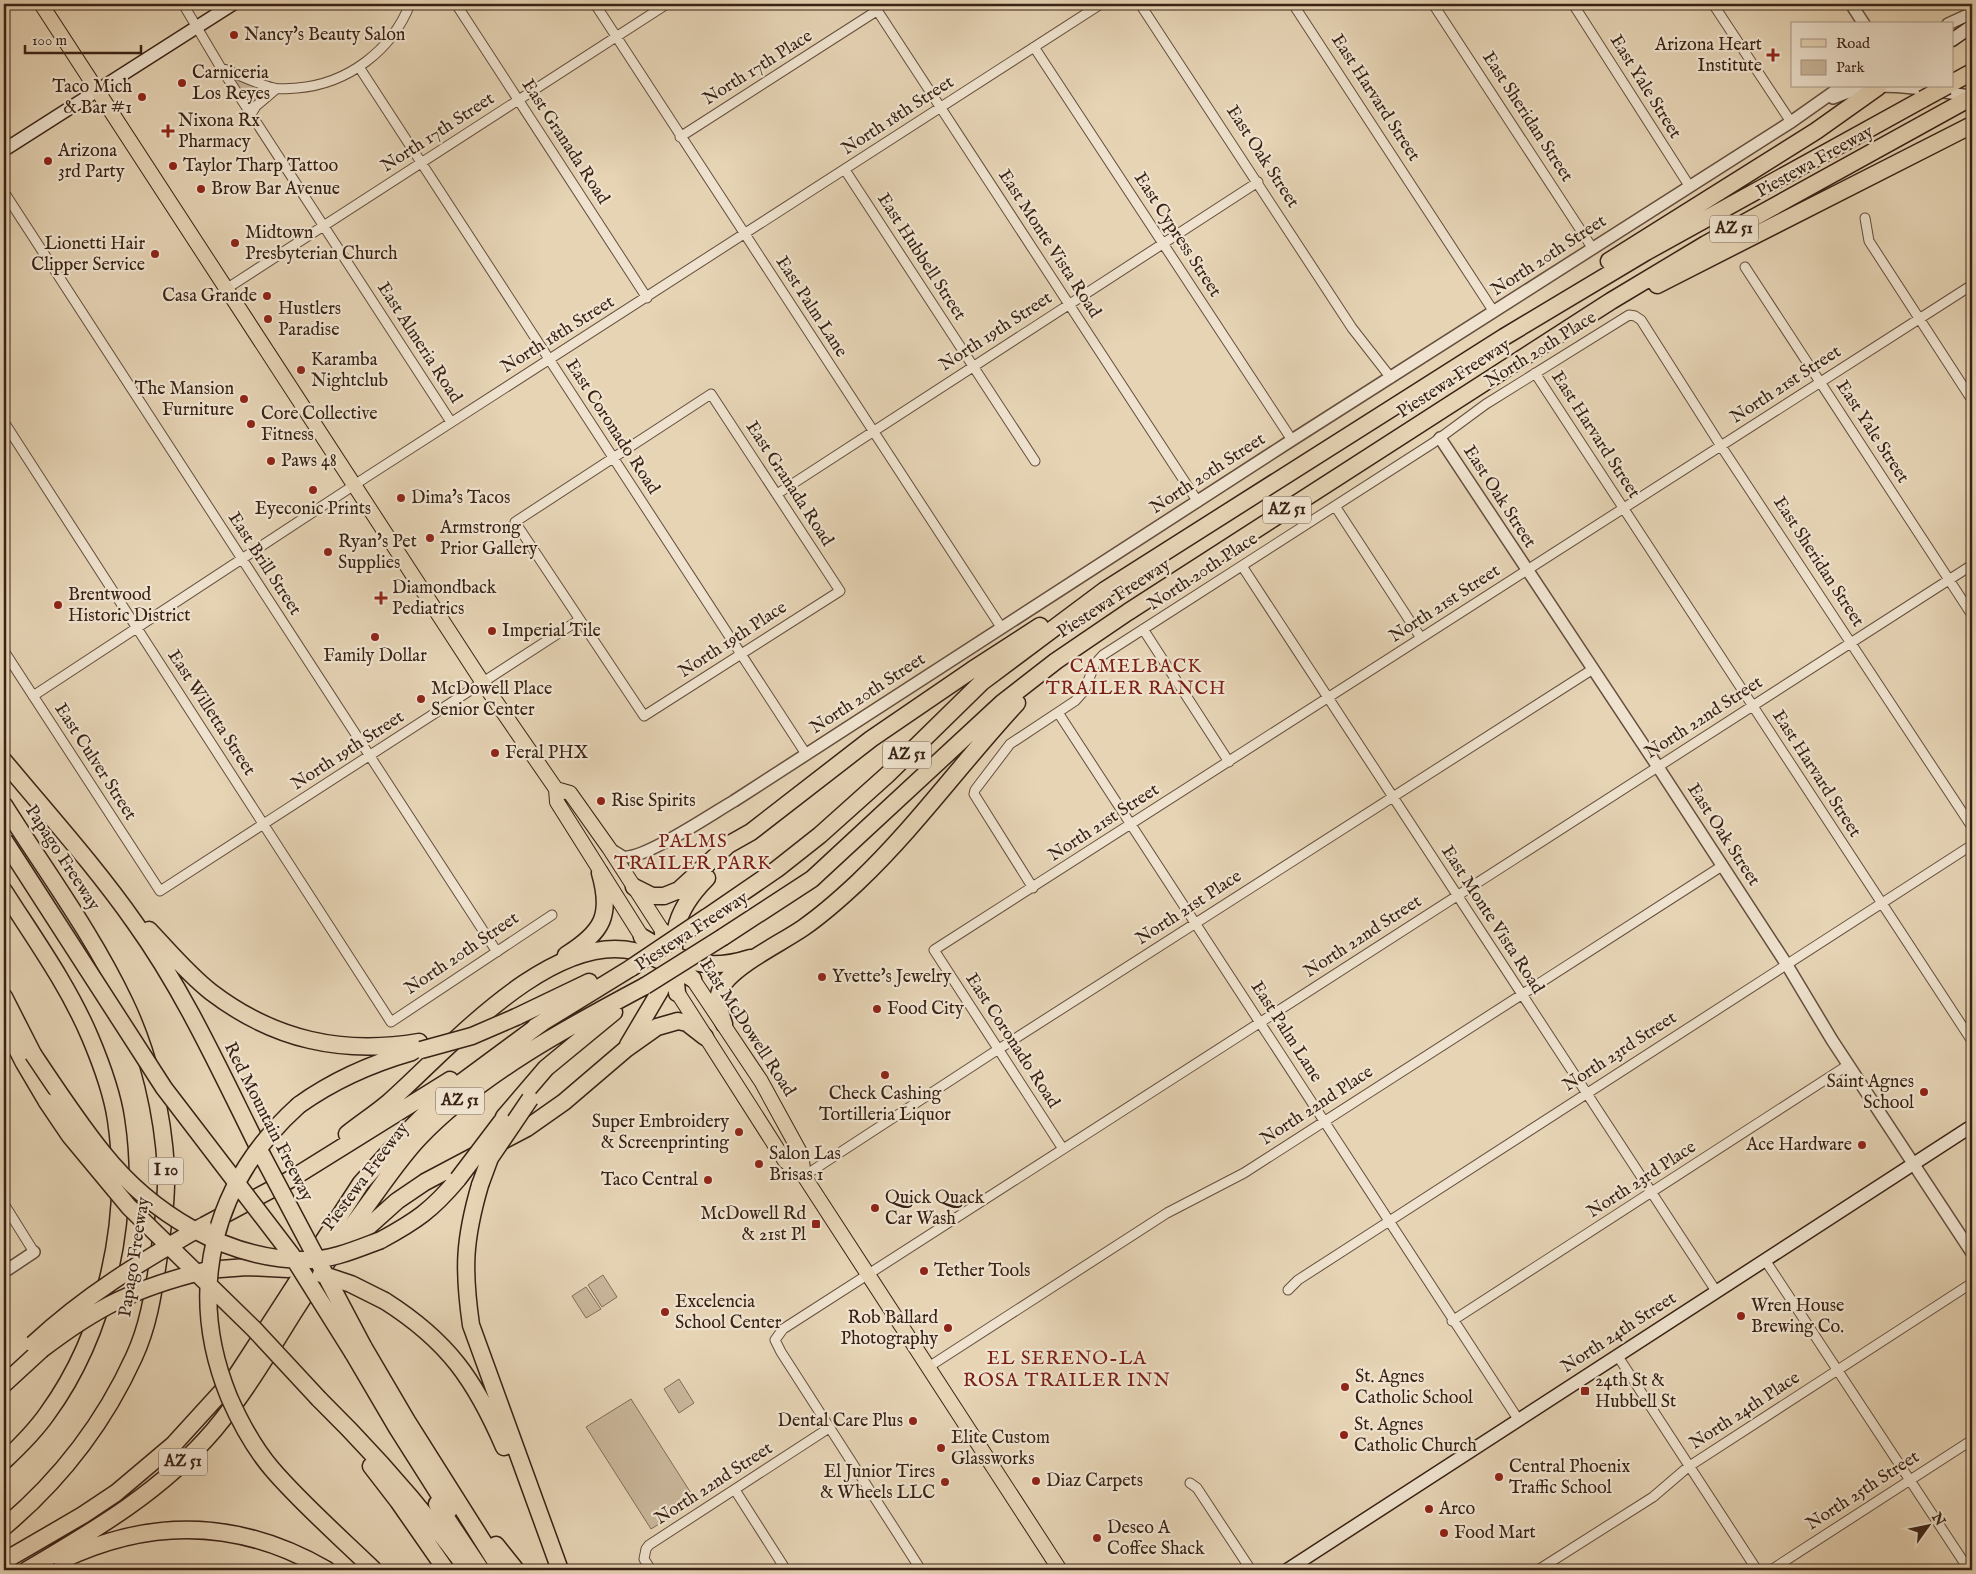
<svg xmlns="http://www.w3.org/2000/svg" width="1976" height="1574" viewBox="0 0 1976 1574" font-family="'IM FELL English',serif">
  <rect width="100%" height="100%" fill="#e6d4b5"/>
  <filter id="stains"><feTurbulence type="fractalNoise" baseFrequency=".004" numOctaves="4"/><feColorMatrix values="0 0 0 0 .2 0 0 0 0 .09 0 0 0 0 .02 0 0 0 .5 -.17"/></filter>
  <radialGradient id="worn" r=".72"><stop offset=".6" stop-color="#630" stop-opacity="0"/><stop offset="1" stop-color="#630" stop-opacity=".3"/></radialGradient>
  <path fill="#c9b69a" stroke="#816c58" d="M 238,79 L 263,89 C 264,95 255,103 249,103 L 235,81 Z
    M 603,1275 L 617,1297 L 602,1307 L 588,1285 Z
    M 586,1287 L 601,1309 L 586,1318 L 572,1296 Z
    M 679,1379 L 694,1403 L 679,1413 L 664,1389 Z
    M 631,1399 L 696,1501 L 651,1529 L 586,1427 Z"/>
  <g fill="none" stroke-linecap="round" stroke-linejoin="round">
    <g stroke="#644e3d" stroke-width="11">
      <path id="minor" d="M 183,4 L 221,68 L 451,422
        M 456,4 L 647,298
        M 595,4 L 1001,627
        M 873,4 L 1198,502
        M 1140,4 L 1352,328 L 1391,378
        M 1293,4 L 1494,312
        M 1433,4 L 1593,249
        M 1573,4 L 1690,187
        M 1713,4 L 1791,122
        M 1034,47 L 1292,440
        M 359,67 L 806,754
        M 221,68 C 238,74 256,84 274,88 C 281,90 290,88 297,88 C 348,84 392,50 410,4
        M 251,114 L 256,106 L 276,89
        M 680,137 L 878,10
        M 845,170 L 1035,461
        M 4,192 L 497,952
        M 1865,218 L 1869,241 L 1972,400
        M 1745,267 L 1972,615
        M 226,289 L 667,4
        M 1535,373 L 1972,1041
        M 711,394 L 840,591 L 644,716 L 515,522 Z
        M 4,422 L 391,1022 L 552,915
        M 777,494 L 1258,182
        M 1335,506 L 1421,638
        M 1242,566 L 1716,1291
        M 1143,629 L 1229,762
        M 4,651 L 160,891 L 579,620
        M 33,696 L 368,476 L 1101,4
        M 1059,714 L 1518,1419
        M 1033,888 L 974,794 L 975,790 L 1010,744 L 1075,701 L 1084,691 L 1095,664 L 1103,655 L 1433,443 L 1486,404 L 1629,315 L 1635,316 L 1641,320 L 1721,446 L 1972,827
        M 1063,1149 L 934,950 L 1972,285
        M 804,1176 L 991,1054 L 1593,669
        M 4,1204 L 34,1252
        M 1765,1260 L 1969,1570
        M 1288,1290 L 1298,1280 L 1360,1240 L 1972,845
        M 1452,1321 L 1848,1065
        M 1617,1355 L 1757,1570
        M 927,1368 L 1167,1213 L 1244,1173 L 1722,866
        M 1190,1483 L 1197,1488 L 1251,1570
        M 735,1490 L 786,1570
        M 651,1570 L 644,1559 L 646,1549 L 649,1545 L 829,1428
        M 921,1570 L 781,1352 L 775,1340 L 783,1329 L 1972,565
        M 1538,1570 L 1653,1497 L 1688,1467 L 1972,1283
        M 1771,1570 L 1972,1440"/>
    </g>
    <g stroke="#644e3d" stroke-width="14">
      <path id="tertiary" d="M 1851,4 L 1864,24
        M 1948,24 L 1972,13
        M 1833,98 C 1845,93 1858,88 1871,87 C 1904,84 1939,92 1972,96
        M 1440,438 L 1658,767 L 1787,965 L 1832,1040 L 1972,1253
        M 610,849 L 623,857 C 644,860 713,813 734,801 L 1292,440 L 1791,122 L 1842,86
        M 4,1272 L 34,1252"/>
    </g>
    <g stroke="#392215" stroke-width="15">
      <path id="secondary" d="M 1952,40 L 1972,26
        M 4,150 L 233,4
        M 1287,1570 L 1972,1126"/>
    </g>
    <g stroke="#392215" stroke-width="16">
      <path id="primary" d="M 41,4 L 483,683 L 556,789 L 557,802 L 647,945
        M 556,789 L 570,793 L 609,848 L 669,941
        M 688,972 L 761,1081 L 801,1154 L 804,1176
        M 672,984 L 785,1161 L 804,1176 L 1060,1570"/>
    </g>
    <g stroke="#392215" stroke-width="19">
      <path id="motorway" d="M 1952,83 L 1972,72
        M 1609,261 L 1816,131 L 1878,87
        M 1657,285 L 1972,125
        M 4,761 C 48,814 95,866 135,923 C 186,994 223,1077 262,1155
        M 4,805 C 45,870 92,933 125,1003 C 149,1053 163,1114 166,1169 C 167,1200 162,1232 158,1262 C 153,1295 148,1327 134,1357 C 104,1423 60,1480 4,1527
        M 634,887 L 652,896 L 664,896 L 679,890 L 728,845 L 751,832 L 871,739 L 972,670 L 1040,626
        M 4,891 C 34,938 68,985 90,1037 C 101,1063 112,1092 116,1120 C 131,1219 106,1333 47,1414 C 35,1431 19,1447 4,1461
        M 707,917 L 777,869 L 820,835 L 887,775 L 982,682 L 1105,590 L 1504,337 L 1646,252 L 1923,99
        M 149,930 C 169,951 188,974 211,992 C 274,1040 342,1055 419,1042
        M 642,937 C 681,960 703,973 750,958
        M 723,937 L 812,879 L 1002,703 L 1056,661 L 1128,612 L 1611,301 L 1706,244 L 1972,97
        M 566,955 C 603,932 612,915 600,873
        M 677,993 C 672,942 668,917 707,878
        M 4,997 L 33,1054
        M 516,1017 L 589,982
        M 4,1024 L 24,1063 L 47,1102
        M 724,1024 C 719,1009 714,996 725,982 C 741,962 781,943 803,928 C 823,914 841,898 858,882 C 916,827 963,761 1017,703
        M 535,1027 L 631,968
        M 628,1045 L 660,991 L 665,974 L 663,932
        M 299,1105 C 334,1080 370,1064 412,1052
        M 504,1117 L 546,1068 L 614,1012
        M 347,1134 C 361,1123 376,1113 389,1102 C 447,1051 548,932 634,951 C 655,956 674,968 693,979
        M 480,1185 C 464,1240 463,1269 471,1325 L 560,1570
        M 205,1225 L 291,1179 L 450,1080
        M 381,1240 C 416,1221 432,1210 458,1179
        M 349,1244 L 397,1201 L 425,1182 L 527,1128 L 564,1102 L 626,1049 L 657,1027 L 678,1021 L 687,1023 L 705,1037
        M 207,1270 L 247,1267 L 288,1269
        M 385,1301 C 448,1341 475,1380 504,1447
        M 363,1346 L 407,1421 L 501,1570
        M 353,1353 L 397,1428 L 449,1510
        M 4,1384 L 41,1350
        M 319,1399 C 374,1453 423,1509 468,1570
        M 371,1466 L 398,1501 L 446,1570
        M 437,1504 L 481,1570
        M 496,1545 L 516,1570
        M 62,1560 C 152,1517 241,1520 327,1570
        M 4,1561 L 83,1515 L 116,1493 L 174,1444 L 236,1376 L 361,1183 L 403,1136 L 443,1096 L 543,1022
        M 27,1570 C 95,1530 162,1491 214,1430 C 245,1393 269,1352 294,1312 C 320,1271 347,1232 376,1193 C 389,1175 403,1155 419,1138 C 479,1075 568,1027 645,986"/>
    </g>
    <use href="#minor" stroke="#efe3cf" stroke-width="9"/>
    <use href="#tertiary" stroke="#efe3cf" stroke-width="11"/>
    <use href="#secondary" stroke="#efe3cf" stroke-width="12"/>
    <use href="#primary" stroke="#e6d4b5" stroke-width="14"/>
    <use href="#motorway" stroke="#e6d4b5" stroke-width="16"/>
    <g stroke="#392215" stroke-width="19" stroke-linecap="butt">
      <path id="motorway-bridge" d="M 1923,99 L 1947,86
        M 4,840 L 164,1088 L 291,1254 L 353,1353
        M 631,968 L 707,917
        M 645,986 L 723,937
        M 421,1050 L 472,1036 L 516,1017
        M 33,1054 C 55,1087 78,1122 103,1153 C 151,1213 225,1259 304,1260 C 330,1261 357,1249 381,1240
        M 47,1102 L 70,1136 L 129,1207 L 254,1329 L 319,1399
        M 299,1105 C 213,1182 185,1289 229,1397 C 240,1422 254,1448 272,1469 C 301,1503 341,1538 374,1570
        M 262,1155 L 363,1346
        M 458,1179 L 502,1121
        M 480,1185 L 490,1158 L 530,1099
        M 321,1274 L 351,1284 L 385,1301
        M 33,1344 C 87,1294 139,1263 203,1226
        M 41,1350 C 97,1307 135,1288 204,1271"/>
    </g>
    <use href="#motorway-bridge" stroke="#e6d4b5" stroke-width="16"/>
  </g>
  <g fill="#8f2418" stroke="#efe3cf" stroke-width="2">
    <circle cx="234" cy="35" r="5"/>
    <path d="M1770.5 47.5h5v5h5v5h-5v5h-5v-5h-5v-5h5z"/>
    <circle cx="182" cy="83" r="5"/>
    <circle cx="142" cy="97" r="5"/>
    <path d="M165.5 123.5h5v5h5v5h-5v5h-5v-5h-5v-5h5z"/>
    <circle cx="48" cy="161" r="5"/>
    <circle cx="173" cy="166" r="5"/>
    <circle cx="201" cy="189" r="5"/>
    <circle cx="235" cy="243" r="5"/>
    <circle cx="155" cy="254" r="5"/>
    <circle cx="267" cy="296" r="5"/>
    <circle cx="268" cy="319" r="5"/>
    <circle cx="301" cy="370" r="5"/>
    <circle cx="244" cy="399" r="5"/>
    <circle cx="251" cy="424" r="5"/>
    <circle cx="271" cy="461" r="5"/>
    <circle cx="313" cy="490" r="5"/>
    <circle cx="401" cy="498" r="5"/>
    <circle cx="430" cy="538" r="5"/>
    <circle cx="328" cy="552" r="5"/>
    <path d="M378.5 590.5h5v5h5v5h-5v5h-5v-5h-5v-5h5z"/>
    <circle cx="58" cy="605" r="5"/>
    <circle cx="492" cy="631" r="5"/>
    <circle cx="375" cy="637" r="5"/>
    <circle cx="421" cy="699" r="5"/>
    <circle cx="495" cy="753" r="5"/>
    <circle cx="601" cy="801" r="5"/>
    <circle cx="822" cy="977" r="5"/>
    <circle cx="877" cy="1009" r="5"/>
    <circle cx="885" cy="1075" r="5"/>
    <circle cx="1924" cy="1092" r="5"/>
    <circle cx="739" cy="1132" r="5"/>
    <circle cx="1862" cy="1145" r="5"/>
    <circle cx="759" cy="1164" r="5"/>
    <circle cx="708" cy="1180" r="5"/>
    <circle cx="875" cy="1208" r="5"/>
    <rect x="811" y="1219" width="10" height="10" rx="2.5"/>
    <circle cx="924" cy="1271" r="5"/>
    <circle cx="665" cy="1312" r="5"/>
    <circle cx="1741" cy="1316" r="5"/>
    <circle cx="948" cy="1328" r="5"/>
    <circle cx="1345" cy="1387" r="5"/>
    <rect x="1580" y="1386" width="10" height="10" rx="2.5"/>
    <circle cx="913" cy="1421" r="5"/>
    <circle cx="1344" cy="1435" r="5"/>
    <circle cx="941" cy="1448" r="5"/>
    <circle cx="1499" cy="1477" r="5"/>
    <circle cx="1036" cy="1481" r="5"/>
    <circle cx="945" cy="1482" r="5"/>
    <circle cx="1429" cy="1509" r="5"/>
    <circle cx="1444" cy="1533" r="5"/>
    <circle cx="1097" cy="1538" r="5"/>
  </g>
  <g text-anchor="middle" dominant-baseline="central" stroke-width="4.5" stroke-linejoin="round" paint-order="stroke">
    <g fill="#efe3cf" stroke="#705c4d" stroke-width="1">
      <rect x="1710" y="215.5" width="48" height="27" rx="4"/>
      <rect x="1263" y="496.5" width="48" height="27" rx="4"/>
      <rect x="883" y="741.5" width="48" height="27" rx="4"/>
      <rect x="436" y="1087.5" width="48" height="27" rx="4"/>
      <rect x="148.5" y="1157.5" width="35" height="27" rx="4"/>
      <rect x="159" y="1448.5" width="48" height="27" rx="4"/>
    </g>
    <g font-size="16" font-weight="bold" fill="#392215">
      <text x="1734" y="229">AZ 51</text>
      <text x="1287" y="510">AZ 51</text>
      <text x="907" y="755">AZ 51</text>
      <text x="460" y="1101">AZ 51</text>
      <text x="166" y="1171">I 10</text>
      <text x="183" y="1462">AZ 51</text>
    </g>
    <g font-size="18" fill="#392215" stroke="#efe3cf" text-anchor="start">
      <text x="244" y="35">Nancy's Beauty Salon</text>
      <text x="1762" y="45" text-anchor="end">Arizona Heart<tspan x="1762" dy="21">Institute</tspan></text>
      <text x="192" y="73">Carniceria<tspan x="192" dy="21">Los Reyes</tspan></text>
      <text x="132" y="87" text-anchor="end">Taco Mich<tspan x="132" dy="21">&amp; Bar #1</tspan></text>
      <text x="178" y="121">Nixona Rx<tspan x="178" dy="21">Pharmacy</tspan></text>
      <text x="58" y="151">Arizona<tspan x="58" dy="21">3rd Party</tspan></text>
      <text x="183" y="166">Taylor Tharp Tattoo</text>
      <text x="211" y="189">Brow Bar Avenue</text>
      <text x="245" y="233">Midtown<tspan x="245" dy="21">Presbyterian Church</tspan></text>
      <text x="145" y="244" text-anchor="end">Lionetti Hair<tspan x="145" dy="21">Clipper Service</tspan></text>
      <text x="257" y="296" text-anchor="end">Casa Grande</text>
      <text x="278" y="309">Hustlers<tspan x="278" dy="21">Paradise</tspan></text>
      <text x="311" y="360">Karamba<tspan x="311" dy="21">Nightclub</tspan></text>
      <text x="234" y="389" text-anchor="end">The Mansion<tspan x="234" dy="21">Furniture</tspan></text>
      <text x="261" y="414">Core Collective<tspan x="261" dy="21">Fitness</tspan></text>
      <text x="281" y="461">Paws 48</text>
      <text x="411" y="498">Dima's Tacos</text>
      <text x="313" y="509" text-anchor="middle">Eyeconic Prints</text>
      <text x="440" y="528">Armstrong<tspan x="440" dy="21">Prior Gallery</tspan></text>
      <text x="338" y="542">Ryan's Pet<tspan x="338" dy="21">Supplies</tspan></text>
      <text x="392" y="588">Diamondback<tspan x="392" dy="21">Pediatrics</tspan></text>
      <text x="68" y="595">Brentwood<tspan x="68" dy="21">Historic District</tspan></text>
      <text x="502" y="631">Imperial Tile</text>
      <text x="375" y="656" text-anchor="middle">Family Dollar</text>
      <text x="431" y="689">McDowell Place<tspan x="431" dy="21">Senior Center</tspan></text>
      <text x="505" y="753">Feral PHX</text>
      <text x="611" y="801">Rise Spirits</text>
      <text x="832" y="977">Yvette's Jewelry</text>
      <text x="887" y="1009">Food City</text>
      <text x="1914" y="1082" text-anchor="end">Saint Agnes<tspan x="1914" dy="21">School</tspan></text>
      <text x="885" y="1094" text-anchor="middle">Check Cashing<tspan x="885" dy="21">Tortilleria Liquor</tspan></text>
      <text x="729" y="1122" text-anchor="end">Super Embroidery<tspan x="729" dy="21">&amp; Screenprinting</tspan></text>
      <text x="1852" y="1145" text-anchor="end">Ace Hardware</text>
      <text x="769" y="1154">Salon Las<tspan x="769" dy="21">Brisas 1</tspan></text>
      <text x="698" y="1180" text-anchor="end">Taco Central</text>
      <text x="885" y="1198">Quick Quack<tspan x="885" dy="21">Car Wash</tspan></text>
      <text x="806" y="1214" text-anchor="end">McDowell Rd<tspan x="806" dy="21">&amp; 21st Pl</tspan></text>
      <text x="934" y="1271">Tether Tools</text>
      <text x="675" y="1302">Excelencia<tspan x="675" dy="21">School Center</tspan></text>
      <text x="1751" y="1306">Wren House<tspan x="1751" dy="21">Brewing Co.</tspan></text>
      <text x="938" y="1318" text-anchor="end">Rob Ballard<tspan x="938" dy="21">Photography</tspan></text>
      <text x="1355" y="1377">St. Agnes<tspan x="1355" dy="21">Catholic School</tspan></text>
      <text x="1595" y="1381">24th St &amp;<tspan x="1595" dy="21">Hubbell St</tspan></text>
      <text x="903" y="1421" text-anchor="end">Dental Care Plus</text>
      <text x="1354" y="1425">St. Agnes<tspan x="1354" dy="21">Catholic Church</tspan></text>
      <text x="951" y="1438">Elite Custom<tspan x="951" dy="21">Glassworks</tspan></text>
      <text x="1509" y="1467">Central Phoenix<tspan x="1509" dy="21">Traffic School</tspan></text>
      <text x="935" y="1472" text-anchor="end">El Junior Tires<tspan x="935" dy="21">&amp; Wheels LLC</tspan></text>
      <text x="1046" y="1481">Diaz Carpets</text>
      <text x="1439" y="1509">Arco</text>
      <text x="1107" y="1528">Deseo A<tspan x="1107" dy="21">Coffee Shack</tspan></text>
      <text x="1454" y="1533">Food Mart</text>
    </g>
    <g font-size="18" fill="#392215" stroke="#efe3cf">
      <text transform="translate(758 68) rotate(-32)">North 17th Place</text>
      <text transform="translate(1645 87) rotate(58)">East Yale Street</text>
      <text transform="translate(1375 98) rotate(57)">East Harvard Street</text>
      <text transform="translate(898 116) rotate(-33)">North 18th Street</text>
      <text transform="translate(1527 117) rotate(57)">East Sheridan Street</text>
      <text transform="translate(438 133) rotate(-33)">North 17th Street</text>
      <text transform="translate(565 142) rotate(57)">East Granada Road</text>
      <text transform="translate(1262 157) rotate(57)">East Oak Street</text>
      <text transform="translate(1815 162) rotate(-29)">Piestewa Freeway</text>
      <text transform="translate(1177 235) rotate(57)">East Cypress Street</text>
      <text transform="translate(1049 244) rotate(57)">East Monte Vista Road</text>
      <text transform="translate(1549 256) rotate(-33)">North 20th Street</text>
      <text transform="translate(921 257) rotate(57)">East Hubbell Street</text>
      <text transform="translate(811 307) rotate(57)">East Palm Lane</text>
      <text transform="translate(996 332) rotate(-33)">North 19th Street</text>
      <text transform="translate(558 335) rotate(-32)">North 18th Street</text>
      <text transform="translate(419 343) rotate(57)">East Almeria Road</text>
      <text transform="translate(1541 350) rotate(-32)">North 20th Place</text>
      <text transform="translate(1454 379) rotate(-33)">Piestewa Freeway</text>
      <text transform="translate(1786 385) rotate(-33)">North 21st Street</text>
      <text transform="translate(612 427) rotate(57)">East Coronado Road</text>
      <text transform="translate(1872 432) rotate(57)">East Yale Street</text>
      <text transform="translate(1595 435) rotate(57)">East Harvard Street</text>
      <text transform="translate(1208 474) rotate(-33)">North 20th Street</text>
      <text transform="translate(789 484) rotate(57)">East Granada Road</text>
      <text transform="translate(1499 497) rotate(57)">East Oak Street</text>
      <text transform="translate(1818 562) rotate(57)">East Sheridan Street</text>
      <text transform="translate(264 564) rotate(57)">East Brill Street</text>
      <text transform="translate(1203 572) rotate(-33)">North 20th Place</text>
      <text transform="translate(1114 599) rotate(-33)">Piestewa Freeway</text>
      <text transform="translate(1445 604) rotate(-33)">North 21st Street</text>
      <text transform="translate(733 640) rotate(-33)">North 19th Place</text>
      <text transform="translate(868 694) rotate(-33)">North 20th Street</text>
      <text transform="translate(211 713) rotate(57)">East Willetta Street</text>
      <text transform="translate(1704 718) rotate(-33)">North 22nd Street</text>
      <text transform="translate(348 751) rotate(-33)">North 19th Street</text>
      <text transform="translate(95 762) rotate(57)">East Culver Street</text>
      <text transform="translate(1816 774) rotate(57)">East Harvard Street</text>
      <text transform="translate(1104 823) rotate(-33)">North 21st Street</text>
      <text transform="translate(1723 835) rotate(57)">East Oak Street</text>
      <text transform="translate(62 858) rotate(57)">Papago Freeway</text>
      <text transform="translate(1189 908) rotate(-33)">North 21st Place</text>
      <text transform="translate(1492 920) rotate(57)">East Monte Vista Road</text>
      <text transform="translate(692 932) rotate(-33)">Piestewa Freeway</text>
      <text transform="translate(1363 937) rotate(-33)">North 22nd Street</text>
      <text transform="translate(462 954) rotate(-34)">North 20th Street</text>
      <text transform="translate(747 1028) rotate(57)">East McDowell Road</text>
      <text transform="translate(1286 1032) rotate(57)">East Palm Lane</text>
      <text transform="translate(1012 1041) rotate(57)">East Coronado Road</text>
      <text transform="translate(1620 1052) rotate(-33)">North 23rd Street</text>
      <text transform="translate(1317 1106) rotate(-33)">North 22nd Place</text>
      <text transform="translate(268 1122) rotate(63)">Red Mountain Freeway</text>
      <text transform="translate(366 1177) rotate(-53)">Piestewa Freeway</text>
      <text transform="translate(1642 1180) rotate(-33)">North 23rd Place</text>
      <text transform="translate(135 1257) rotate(-81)">Papago Freeway</text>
      <text transform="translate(1619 1333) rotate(-33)">North 24th Street</text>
      <text transform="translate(1745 1411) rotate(-33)">North 24th Place</text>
      <text transform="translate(714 1484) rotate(-33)">North 22nd Street</text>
      <text transform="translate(1863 1491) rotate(-33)">North 25th Street</text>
    </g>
    <g font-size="19" letter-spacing="1" fill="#7a1f14" stroke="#efe3cf">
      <text x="1136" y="667">CAMELBACK<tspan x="1136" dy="22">TRAILER RANCH</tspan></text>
      <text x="693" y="842">PALMS<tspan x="693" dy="22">TRAILER PARK</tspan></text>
      <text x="1067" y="1359">EL SERENO-LA<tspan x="1067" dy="22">ROSA TRAILER INN</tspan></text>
    </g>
  </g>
  <rect width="1976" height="1574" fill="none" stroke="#e6d4b5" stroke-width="20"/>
  <rect x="5" y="5" width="1966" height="1564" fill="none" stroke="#392215" stroke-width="2.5"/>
  <rect x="10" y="10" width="1956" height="1554" fill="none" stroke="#392215"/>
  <rect x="1791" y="22" width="162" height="65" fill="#efe3cf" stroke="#a69685"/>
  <rect x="1801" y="39" width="25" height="8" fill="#e6d4b5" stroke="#a69685"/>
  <text x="1836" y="48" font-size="15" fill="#392215">Road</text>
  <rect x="1801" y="60" width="25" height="15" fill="#c9b69a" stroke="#a69685"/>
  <text x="1836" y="72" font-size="15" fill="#392215">Park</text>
  <g transform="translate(1928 1526) rotate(57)" stroke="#efe3cf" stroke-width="4" paint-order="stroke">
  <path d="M0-4L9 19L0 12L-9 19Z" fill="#392215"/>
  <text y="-8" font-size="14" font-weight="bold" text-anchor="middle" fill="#392215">N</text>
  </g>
  <path d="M25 45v8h116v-8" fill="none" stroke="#392215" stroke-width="2.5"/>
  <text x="32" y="45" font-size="15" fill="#392215" stroke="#efe3cf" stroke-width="4" paint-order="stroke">100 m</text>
  <rect width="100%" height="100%" filter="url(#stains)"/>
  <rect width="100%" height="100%" fill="url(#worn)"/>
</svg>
